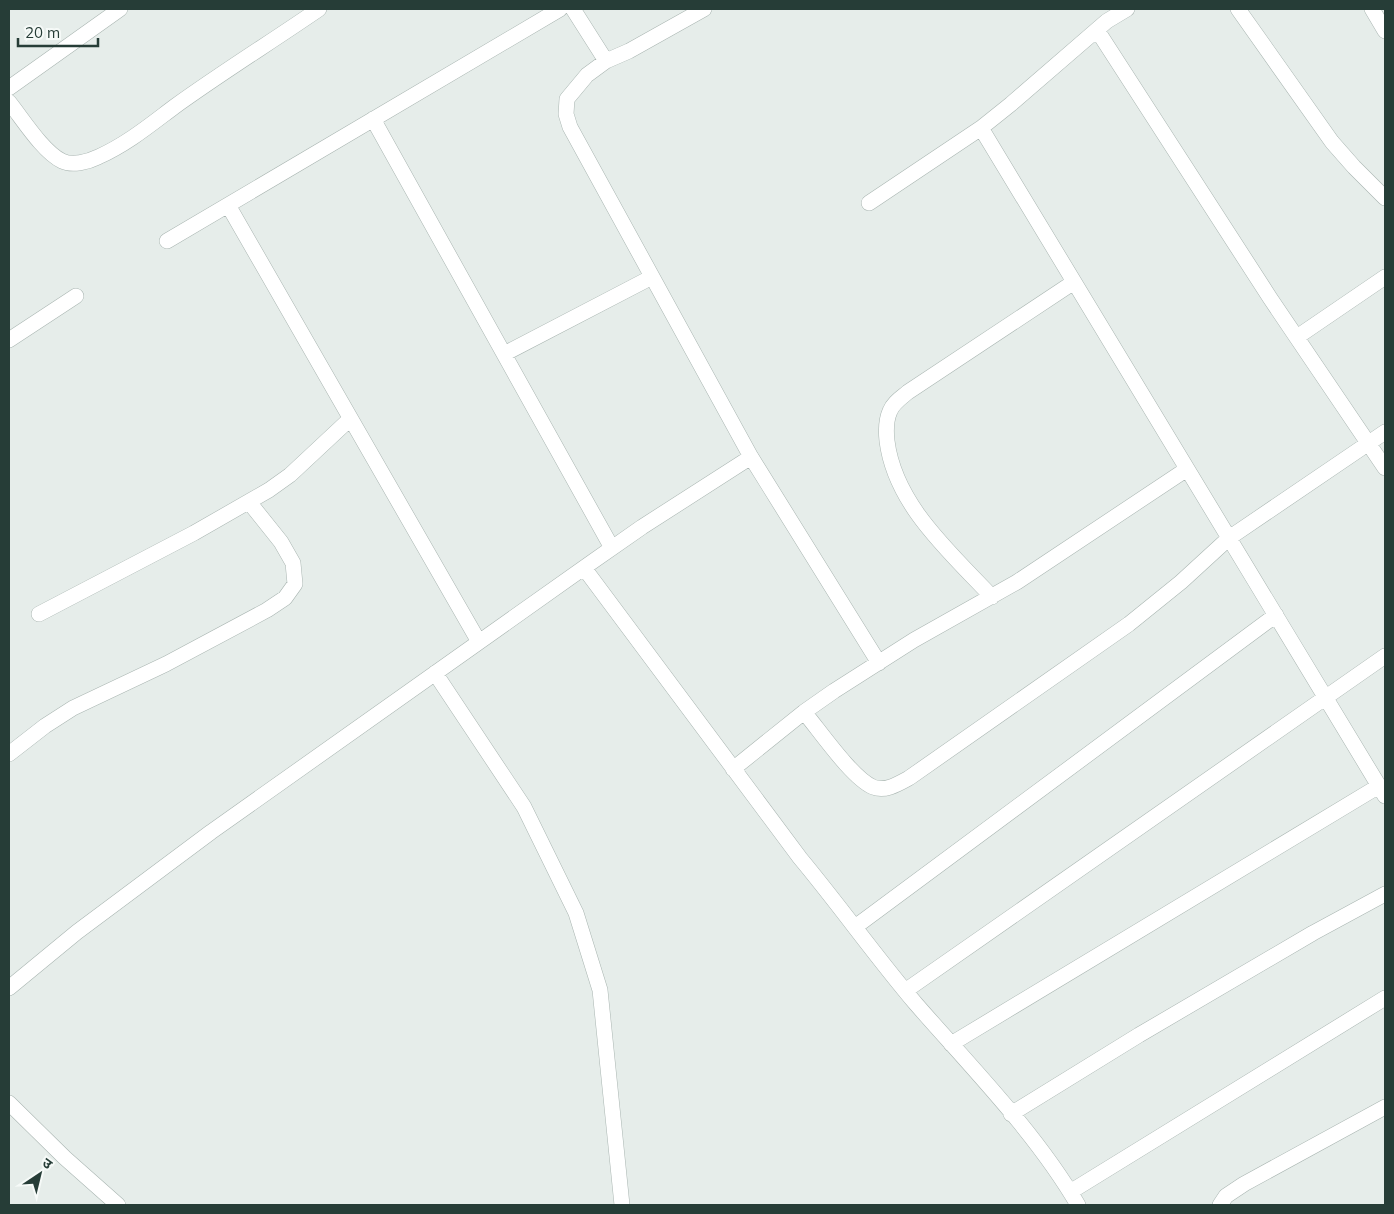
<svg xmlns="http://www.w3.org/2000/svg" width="1394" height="1214" viewBox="0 0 1394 1214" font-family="Mulish,'Noto Sans Devanagari',sans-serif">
  <rect width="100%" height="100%" fill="#e6edea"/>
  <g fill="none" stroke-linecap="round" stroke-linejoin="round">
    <g stroke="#a9b5b1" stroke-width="16">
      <path id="minor" d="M 573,9 L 606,61
        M 704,9 L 629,51 L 606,61 L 587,75 L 567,99 L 566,114 L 570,127 L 751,457 L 879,663
        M 1238,9 L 1332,142 L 1354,167 L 1385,198
        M 1372,9 L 1385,31
        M 1097,30 L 1270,298 L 1385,468
        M 9,88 L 120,9
        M 9,102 C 22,118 43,152 62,161 C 72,166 88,162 98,157 C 127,144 150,125 174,107 C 221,73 271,42 319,9
        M 373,119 L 612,548
        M 981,128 L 1385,796
        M 869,203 L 981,128 L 1011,104 L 1107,21 L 1127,9
        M 228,205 L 479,642
        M 167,241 L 560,9
        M 1297,337 L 1385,277
        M 9,340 L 76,296
        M 504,354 L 652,277
        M 584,568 L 800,858 C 840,906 876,957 916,1004 C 971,1067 1036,1133 1078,1205
        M 992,597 C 950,552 895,505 887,441 C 886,432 886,420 890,411 C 893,403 901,398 908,392 L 1074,282
        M 39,614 L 194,533 L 269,490 L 290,475 L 350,419
        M 435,673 L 524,807 L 576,913 L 600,990 L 622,1205
        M 804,712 C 820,731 852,778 873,787 C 885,792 898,784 909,778 L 1129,624 L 1181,582 L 1229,538 L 1385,432
        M 9,754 L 45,726 L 73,708 L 166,664 L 267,610 L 285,598 L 295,584 L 293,563 L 281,542 L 249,502
        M 733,769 L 804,712 L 834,691 L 914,640 L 1017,582 L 1187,469
        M 855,927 L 1276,615
        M 9,988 L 77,932 L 211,832 L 592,562 L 642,527 L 751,457
        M 905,991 L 1385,656
        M 951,1044 L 1379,786
        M 9,1103 L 65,1158 L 118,1205
        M 1011,1114 L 1139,1035 L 1313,933 L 1385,894
        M 1070,1192 L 1385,998
        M 1220,1205 L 1226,1196 L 1244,1184 L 1385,1107"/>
    </g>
    <use href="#minor" stroke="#fff" stroke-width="15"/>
  </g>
  <rect width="1394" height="1214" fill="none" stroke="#263d37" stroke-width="20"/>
  <g transform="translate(40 1174) rotate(35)" stroke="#f6faf8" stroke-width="4" paint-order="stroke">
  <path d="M0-4L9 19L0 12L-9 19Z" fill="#263d37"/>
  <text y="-8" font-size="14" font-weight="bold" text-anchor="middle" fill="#263d37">उ</text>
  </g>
  <path d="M18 38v8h80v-8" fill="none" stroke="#263d37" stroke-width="2.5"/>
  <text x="25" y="38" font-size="15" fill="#263d37" stroke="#f6faf8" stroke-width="4" paint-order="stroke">20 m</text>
</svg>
